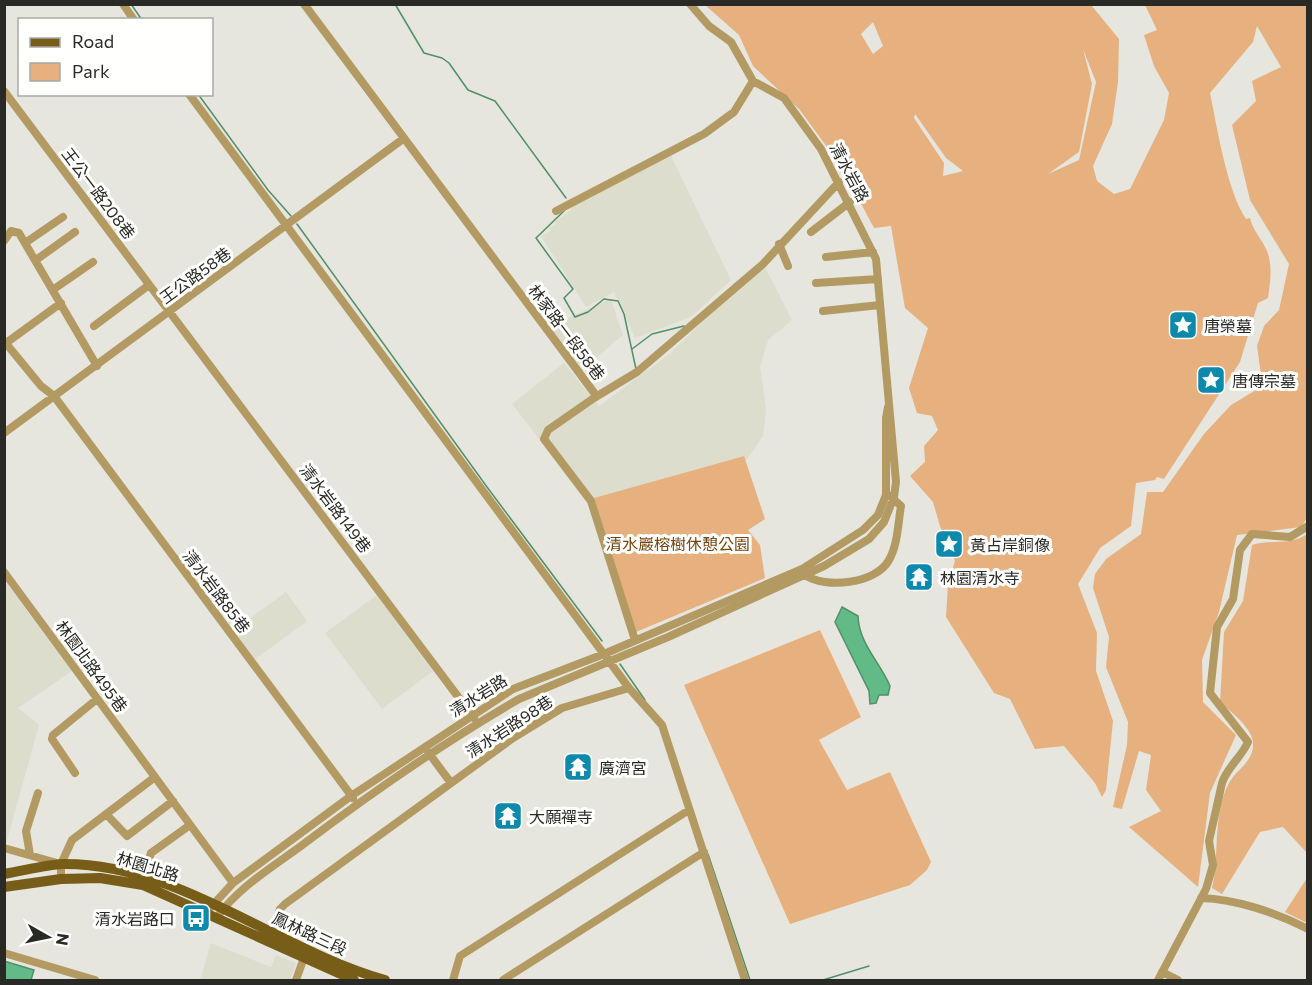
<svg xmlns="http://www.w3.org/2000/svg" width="1312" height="985" viewBox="0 0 1312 985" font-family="Commissioner,'Noto Sans TC',sans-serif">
  <rect width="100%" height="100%" fill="#e6e6de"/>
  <path fill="#dcddcd" d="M 670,154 L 731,280 L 691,317 L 635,338 L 614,292 L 586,307 L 541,236 L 551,231 L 549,228 L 556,224 L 555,222 L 571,210 L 570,207 Z
    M 762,261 L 792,320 L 768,340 L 760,367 L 766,409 L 763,436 L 746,461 L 743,456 L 594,498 L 584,496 L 512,404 L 564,363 L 599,406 L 672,352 Z
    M 611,299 L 623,335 L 582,370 L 551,331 L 570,317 Z
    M 4,580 L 72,671 L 18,708 L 39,725 L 6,844 Z
    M 286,592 L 307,621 L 254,660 L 233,631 Z
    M 377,595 L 433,671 L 382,709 L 325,633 Z
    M 211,943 L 271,967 L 276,955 L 296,963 L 290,980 L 200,980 Z"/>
  <path fill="#e6b17e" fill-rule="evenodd" d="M 705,5 L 1091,5 L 1119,39 L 1118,82 L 1112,124 L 1093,166 L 1097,181 L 1114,194 L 1130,189 L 1164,120 L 1169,93 L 1154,66 L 1144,35 L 1157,30 L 1145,5 L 1307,5 L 1307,518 L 1301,527 L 1237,535 L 1219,612 L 1202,660 L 1203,702 L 1236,735 L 1210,793 L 1198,887 L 1129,827 L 1161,811 L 1146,790 L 1151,755 L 1139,751 L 1122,809 L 1113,807 L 1127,745 L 1128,722 L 1106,667 L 1109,637 L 1093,588 L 1095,574 L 1106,559 L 1141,534 L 1147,492 L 1163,492 L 1204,434 L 1231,405 L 1256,390 L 1261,375 L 1257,346 L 1264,326 L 1279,310 L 1289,264 L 1250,200 L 1232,125 L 1256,101 L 1252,81 L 1281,67 L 1257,26 L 1253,42 L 1210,93 C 1217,127 1227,191 1246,219 L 1250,218 C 1253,231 1262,239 1267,251 C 1273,266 1270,283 1268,298 L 1258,303 L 1240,362 L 1164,479 L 1157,477 L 1155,480 L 1136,483 L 1131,526 L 1100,548 L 1078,584 L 1097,633 L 1096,671 L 1113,721 L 1106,790 L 1102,797 L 1095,783 L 1064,746 L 1035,749 L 1010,699 L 994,693 L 946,617 L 948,584 L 955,561 L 943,536 L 933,502 L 910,476 L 925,462 L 924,446 L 938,430 L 932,416 L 917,413 L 909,388 L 928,328 L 905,308 L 891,226 L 874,228 L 841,166 L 799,109 L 753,66 L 739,35 ZM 873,22 L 883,46 L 873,54 L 861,34 ZM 1083,49 L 1096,82 L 1079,160 L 1048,174 L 1079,152 L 1092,84 ZM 915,114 L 946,158 L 963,171 L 943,176 L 944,163 L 914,118 Z
    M 744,456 L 765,519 L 748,530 L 760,545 L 765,578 L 636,632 L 594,498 Z
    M 1307,534 L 1307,853 L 1283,827 L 1260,832 L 1222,894 L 1212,888 C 1220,855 1212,814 1229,783 C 1236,770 1253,762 1253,745 C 1254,729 1231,712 1220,702 L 1224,632 L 1243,601 L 1252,545 C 1272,539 1290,546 1307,534 Z
    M 820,630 L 861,717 L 819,740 L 847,790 L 890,772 L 931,862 L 927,870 L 910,885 L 790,924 L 684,685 Z
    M 1307,878 L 1307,923 L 1285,912 Z"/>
  <path fill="#62bb86" stroke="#518f69" stroke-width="1.5" d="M 842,607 L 858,616 C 859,644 880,662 890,686 L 888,695 L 879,695 L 876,703 L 870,704 L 869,691 L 835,622 Z
    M 4,961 L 34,970 L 31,980 L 5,980 Z"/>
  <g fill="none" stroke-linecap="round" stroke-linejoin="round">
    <path stroke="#518f69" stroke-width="1.5" d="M 131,4 L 142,20
      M 395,4 L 424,53 L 442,58 L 449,63 L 468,90 L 495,101 L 566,198
      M 198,94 L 268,190 L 291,216
      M 564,211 L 536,238 L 573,289 L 564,298 L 575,317 L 588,312 L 604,299 L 618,301 L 624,314 L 636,369
      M 297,224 L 487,487 L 602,641
      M 632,349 L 652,334 L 684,326
      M 620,664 L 645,700
      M 708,854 L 750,980
      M 823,980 L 869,966"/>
    <path stroke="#b29a62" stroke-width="8" d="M 123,4 L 134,20
      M 304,4 L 595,394 L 594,398 L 548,430 L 544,439 L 591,501 L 635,640
      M 4,91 L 474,718
      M 189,94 L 629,688 L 662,725 L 745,980
      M 556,211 L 704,134 L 734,112 L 753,81
      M 811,232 L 850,202
      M 4,241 L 11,231 L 19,233 L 97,366
      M 25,243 L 63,217
      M 779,244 L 788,266
      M 826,257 L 873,252
      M 36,260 L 75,232
      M 816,283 L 878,279
      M 54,289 L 93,262
      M 823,311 L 880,305
      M 94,326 L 149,285
      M 4,341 L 41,386 L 54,396 L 353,798
      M 6,343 L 61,303
      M 594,398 L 637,372 L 763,264 L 839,182
      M 4,433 L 403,139
      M 4,572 L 233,883
      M 805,575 C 825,589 876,584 889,560 C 898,544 898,523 901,506 L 890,496
      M 428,752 L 451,783
      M 75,773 L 52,739 L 53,735 L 97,699
      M 106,814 L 127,836 L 173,801
      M 4,848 L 57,863
      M 30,855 L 26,831 L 38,793
      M 143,877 L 151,853 L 190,825
      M 61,879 L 61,864 L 72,840 L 155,777
      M 1201,898 C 1236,899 1277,913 1308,929
      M 211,907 L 233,883 L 351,796 L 513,689 L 604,654 L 802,569 L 863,530 L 878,515 L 886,495 L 886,418 L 888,407
      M 217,917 C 239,887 271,868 301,846 C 371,793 443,743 519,699 L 668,637 L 824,566 L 869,539 L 884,522 L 894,497 L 896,482 L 876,259 L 821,149 L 784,98 L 753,81 L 731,42 L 709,26 L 690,4
      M 273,932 L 280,909 L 285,904 L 513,738 L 562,708 L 629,688
      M 4,953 L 95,980
      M 1162,972 L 1178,980
      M 296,980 L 306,952
      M 453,980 L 460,956 L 689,810
      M 503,980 L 704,852
      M 1158,980 L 1206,889 L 1213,865 L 1209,841 L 1222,783 C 1227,767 1241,758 1248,742 L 1210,693 L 1217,627 L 1233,599 L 1240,550 L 1252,534 L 1290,537 L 1308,526"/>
    <path stroke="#775d18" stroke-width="10" d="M 4,874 C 23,871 44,865 63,864 C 179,863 278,950 385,980
      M 4,887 L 61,879 L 100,878 L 143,885 L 354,980"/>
  </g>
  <defs>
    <g id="sight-square" transform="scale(1.5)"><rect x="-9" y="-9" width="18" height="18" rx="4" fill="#0d89ac" stroke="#fffffe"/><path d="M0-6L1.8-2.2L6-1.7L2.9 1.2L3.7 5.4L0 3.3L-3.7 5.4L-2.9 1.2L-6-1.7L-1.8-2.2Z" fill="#fff"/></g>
    <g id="temple-square" transform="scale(1.5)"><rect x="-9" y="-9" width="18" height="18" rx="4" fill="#0d89ac" stroke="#fffffe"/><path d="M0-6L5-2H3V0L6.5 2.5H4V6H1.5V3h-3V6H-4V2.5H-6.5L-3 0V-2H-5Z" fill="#fff"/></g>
    <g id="bus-square" transform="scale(1.5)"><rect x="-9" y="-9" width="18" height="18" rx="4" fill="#0d89ac" stroke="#fffffe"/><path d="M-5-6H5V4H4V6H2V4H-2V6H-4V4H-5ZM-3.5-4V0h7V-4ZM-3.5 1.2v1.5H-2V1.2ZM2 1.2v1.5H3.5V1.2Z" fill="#fff"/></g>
  </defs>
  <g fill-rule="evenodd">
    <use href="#sight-square" x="1183" y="325"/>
    <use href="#sight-square" x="1211" y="380"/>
    <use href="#sight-square" x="949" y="544"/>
    <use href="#temple-square" x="919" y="577"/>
    <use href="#temple-square" x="578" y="767"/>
    <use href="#temple-square" x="508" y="816"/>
    <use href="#bus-square" x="196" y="918"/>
  </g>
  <g text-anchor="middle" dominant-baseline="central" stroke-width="6" stroke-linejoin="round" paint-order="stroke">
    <g font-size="16" fill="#292926" stroke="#fffffe">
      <text transform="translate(850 172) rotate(62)">清水岩路</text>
      <text transform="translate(99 193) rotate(53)">王公一路208巷</text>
      <text transform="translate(195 275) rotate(-36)">王公路58巷</text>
      <text transform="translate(567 332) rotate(53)">林家路一段58巷</text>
      <text transform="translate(336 508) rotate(53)">清水岩路149巷</text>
      <text transform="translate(217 591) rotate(53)">清水岩路85巷</text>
      <text transform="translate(92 666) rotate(54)">林園北路495巷</text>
      <text transform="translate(478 695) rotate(-32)">清水岩路</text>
      <text transform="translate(509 726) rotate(-33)">清水岩路98巷</text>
      <text transform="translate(148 866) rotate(17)">林園北路</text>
      <text transform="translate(310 933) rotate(25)">鳳林路三段</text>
    </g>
    <g font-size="16" fill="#292926" stroke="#fffffe" text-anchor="start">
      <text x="1204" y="325">唐榮墓</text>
      <text x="1232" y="380">唐傳宗墓</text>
      <text x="970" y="544">黃占岸銅像</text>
      <text x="940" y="577">林園清水寺</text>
      <text x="599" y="767">廣濟宮</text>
      <text x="529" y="816">大願禪寺</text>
      <text x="175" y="918" text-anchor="end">清水岩路口</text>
    </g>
    <g font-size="16" fill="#734713" stroke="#fffffe">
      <text x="678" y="543">清水巖榕樹休憩公園</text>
    </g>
  </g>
  <rect width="1312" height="985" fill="none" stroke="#292926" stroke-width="12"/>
  <rect x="18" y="18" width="195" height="78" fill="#fffffe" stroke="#a9a9a8" stroke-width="1.5"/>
  <rect x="30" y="38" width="30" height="9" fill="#775d18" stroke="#a9a9a8" stroke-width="1.5"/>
  <text x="72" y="48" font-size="18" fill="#292926">Road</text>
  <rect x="30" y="63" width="30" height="18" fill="#e6b17e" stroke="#a9a9a8" stroke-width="1.5"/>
  <text x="72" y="78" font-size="18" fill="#292926">Park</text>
  <g transform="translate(48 937) rotate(99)" stroke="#fffffe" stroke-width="4.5" paint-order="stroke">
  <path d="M0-4.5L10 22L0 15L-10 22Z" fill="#292926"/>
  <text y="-9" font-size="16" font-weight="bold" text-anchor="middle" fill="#292926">N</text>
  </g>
</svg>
